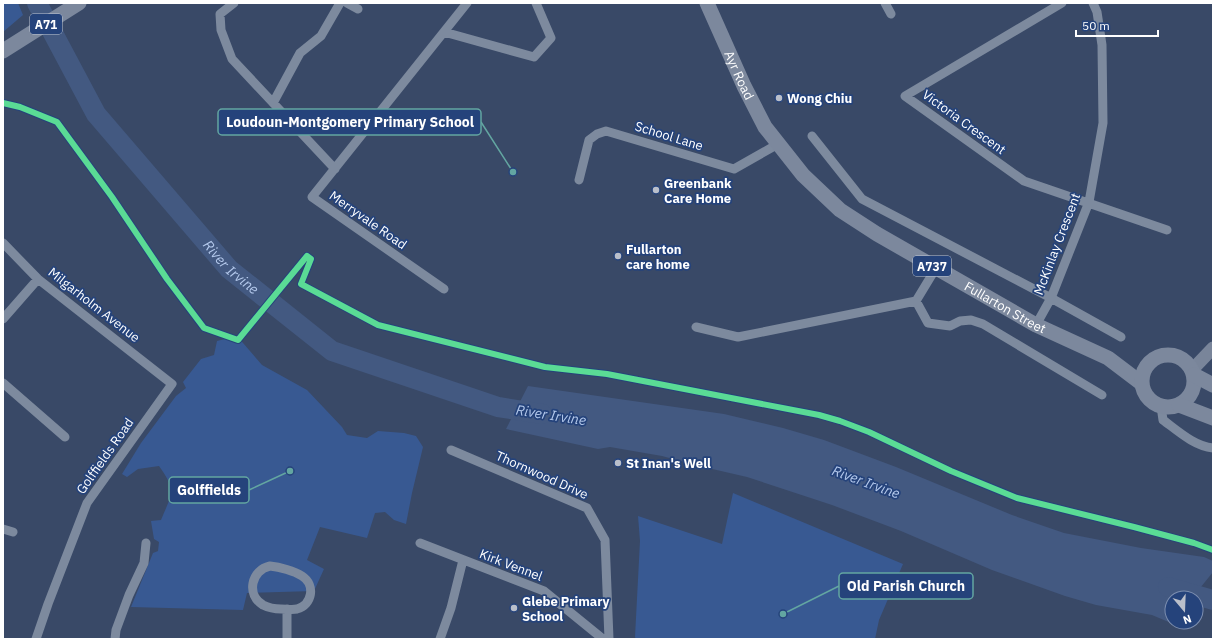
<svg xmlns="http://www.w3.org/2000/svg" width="1216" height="642" viewBox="0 0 1216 642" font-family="'IBM Plex Sans',sans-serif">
  <rect width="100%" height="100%" fill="#394967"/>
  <path fill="#385992" d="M 3,3 L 18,3 L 23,15 L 3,32 Z
    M 237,336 L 262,365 L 307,390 L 342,427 L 347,435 L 367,438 L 378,431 L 404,433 L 416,436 L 423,447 L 412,493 L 406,524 L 394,520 L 385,512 L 375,513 L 367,538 L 320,527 L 307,560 L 324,569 L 314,591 L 247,593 L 243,610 L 131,607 L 153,553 L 158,551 L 159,542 L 154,539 L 151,521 L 161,520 C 172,493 177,491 159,466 L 138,469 L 127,477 L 122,474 L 141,443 L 176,396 L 186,388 L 183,382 L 201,359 L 214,355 L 217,341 Z
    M 733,493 L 903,564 L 879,620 L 875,639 L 636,639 L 635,637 L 640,541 L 638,516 L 722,544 Z"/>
  <path fill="#435981" d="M 528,386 L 724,414 L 783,428 L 824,440 L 896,467 L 1012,515 L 1064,533 L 1141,548 L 1204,557 L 1213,561 L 1213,572 L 1192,598 L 1172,598 L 1172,622 L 1171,623 L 1152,615 L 1096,605 L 1065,596 L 992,570 L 901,531 L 832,505 L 747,477 L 695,465 L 662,456 L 610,447 L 598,449 L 506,429 Z"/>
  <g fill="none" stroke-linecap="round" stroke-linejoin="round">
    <g stroke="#435981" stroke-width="20">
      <path id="s1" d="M 37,3 L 96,114 L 229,269 L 332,351 L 498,407 L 542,414"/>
      <path d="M 1168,587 L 1213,600"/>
    </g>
    <path stroke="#7d8a9e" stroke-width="9" d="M 234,3 L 220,14 L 221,30 L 232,59 L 335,169
      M 347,3 L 358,9
      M 885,3 L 891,14
      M 1062,3 L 905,96 L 1024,181 L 1167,230
      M 444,32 L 534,57 L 551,38 L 536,3
      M 273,103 L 300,53 L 321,36 L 340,3
      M 812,136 L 862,199 L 1051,298 L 1121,337
      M 579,180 L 589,140 L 597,134 L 606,131 L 734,169 L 778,144
      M 3,243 L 38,279 L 172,384 L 87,503 L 48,604 L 36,639
      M 936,268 L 916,301 L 928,323 L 950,326 L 960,321 L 971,320 L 983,324 L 1102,395
      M 444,289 L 312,197 L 467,3
      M 3,319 L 38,279
      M 1036,325 L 1051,298 L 1089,202 L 1103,123 L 1102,45 L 1097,12 L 1093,3
      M 696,327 L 738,337 L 916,301
      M 3,383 L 65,437
      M 1161,406 L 1163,420 C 1178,431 1194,446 1213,448
      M 451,450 L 587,508 L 605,540 L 609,639
      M 3,529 L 13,532
      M 420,543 L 544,591 L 603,639
      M 270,566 C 280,567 294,571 302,576 C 316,585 312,605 297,609 C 292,610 286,609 281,609 C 275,609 269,608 263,605 C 246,595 251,570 270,566 Z
      M 287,609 L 287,639
      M 115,639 L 116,630 L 129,595 L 144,563 L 146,543
      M 440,639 L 451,608 L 463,560"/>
    <path stroke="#79859a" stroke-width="13" d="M 1192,370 L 1213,348"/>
    <g stroke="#7c889d" stroke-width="15">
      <path id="s2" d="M 707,3 L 744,86 L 765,127 L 803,175 L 840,210 L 877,234 L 1036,325 L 1108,358 L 1141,383"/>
      <path d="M 3,51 L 79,3"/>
      <circle cx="1168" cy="381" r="26"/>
      <path d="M 1194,375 L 1213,385"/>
      <path d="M 1179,405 L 1213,418"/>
    </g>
    <g stroke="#25437b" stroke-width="8">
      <path id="cycleway" d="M 3,103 L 20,107 L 57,122 L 112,197 L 167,279 L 204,328 L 238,340 L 307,256 L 311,259 L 301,284 L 378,325 L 545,367 L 607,374 L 819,415 L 840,421 L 869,432 L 951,471 L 1017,498 L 1134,527 L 1194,543 L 1213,550"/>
    </g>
    <use href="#cycleway" stroke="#5adb95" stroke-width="6"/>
  </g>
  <g fill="#babfca" stroke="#25437b" stroke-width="1.5">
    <circle cx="779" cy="98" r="4"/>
    <circle cx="656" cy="190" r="4"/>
    <circle cx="618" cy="256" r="4"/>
    <circle cx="618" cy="463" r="4"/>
    <circle cx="514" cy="608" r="4"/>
  </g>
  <g text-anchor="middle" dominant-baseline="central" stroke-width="3.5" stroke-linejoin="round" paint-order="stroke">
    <g fill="#25437b" stroke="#bec7d7" stroke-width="1">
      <rect x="30" y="14" width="32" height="20" rx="3"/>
      <rect x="913" y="256" width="38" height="20" rx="3"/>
    </g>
    <g font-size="12" font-weight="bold" fill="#fff">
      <text x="46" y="24">A71</text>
      <text x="932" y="266">A737</text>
    </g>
    <g font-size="13" fill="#fff" stroke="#25437b">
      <text stroke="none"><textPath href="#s2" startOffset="79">Ayr Road</textPath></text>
      <text transform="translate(964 122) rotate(36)">Victoria Crescent</text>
      <text transform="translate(669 136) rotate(17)">School Lane</text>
      <text transform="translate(368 220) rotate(35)">Merryvale Road</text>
      <text transform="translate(1057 244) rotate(-69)">McKinlay Crescent</text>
      <text transform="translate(94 305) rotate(38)">Milgarholm Avenue</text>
      <text stroke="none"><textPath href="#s2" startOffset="441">Fullarton Street</textPath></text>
      <text transform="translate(105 456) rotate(-55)">Golffields Road</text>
      <text transform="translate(542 475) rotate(24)">Thornwood Drive</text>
      <text transform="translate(511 565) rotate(21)">Kirk Vennel</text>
    </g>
    <g font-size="13" font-weight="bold" fill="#fff" stroke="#25437b" text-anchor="start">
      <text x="787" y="98">Wong Chiu</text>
      <text x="664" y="183">Greenbank<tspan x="664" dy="15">Care Home</tspan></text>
      <text x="626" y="249">Fullarton<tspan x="626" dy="15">care home</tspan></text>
      <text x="626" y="463">St Inan's Well</text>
      <text x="522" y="601">Glebe Primary<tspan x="522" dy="15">School</tspan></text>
    </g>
    <g font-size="14" font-style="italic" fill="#b4c9ec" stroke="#25437b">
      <text stroke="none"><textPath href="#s1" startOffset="330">River Irvine</textPath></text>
      <text transform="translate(551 415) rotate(9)">River Irvine</text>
      <text transform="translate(866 482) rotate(20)">River Irvine</text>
    </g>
  </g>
  <path fill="none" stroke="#63a6a1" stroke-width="1.5" d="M513 172L481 122M290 471L249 490M783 614L839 586"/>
  <g fill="#63a6a1" stroke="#25437b" stroke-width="1.5">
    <circle cx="513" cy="172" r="4"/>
    <circle cx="290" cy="471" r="4"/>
    <circle cx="783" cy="614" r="4"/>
  </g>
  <g fill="#25437b" stroke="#63a6a1" stroke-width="1.5">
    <rect x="218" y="109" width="263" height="26" rx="4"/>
    <rect x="169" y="477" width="80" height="26" rx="4"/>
    <rect x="839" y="573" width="134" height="26" rx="4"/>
  </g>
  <g font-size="14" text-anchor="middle" font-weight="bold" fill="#fff">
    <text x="350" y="127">Loudoun-Montgomery Primary School</text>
    <text x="209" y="495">Golffields</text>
    <text x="906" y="591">Old Parish Church</text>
  </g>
  <rect width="1216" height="642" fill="none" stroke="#ffffff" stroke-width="8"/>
  <g transform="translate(1184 610) rotate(161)"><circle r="19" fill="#25437b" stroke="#7c8eb0"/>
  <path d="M0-3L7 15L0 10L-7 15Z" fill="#babfca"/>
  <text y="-6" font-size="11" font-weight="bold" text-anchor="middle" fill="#ffffff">N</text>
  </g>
  <path d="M1076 30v6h82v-6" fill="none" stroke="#ffffff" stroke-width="2"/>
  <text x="1082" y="30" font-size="12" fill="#ffffff" stroke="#25437b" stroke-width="3" paint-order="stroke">50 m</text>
</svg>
